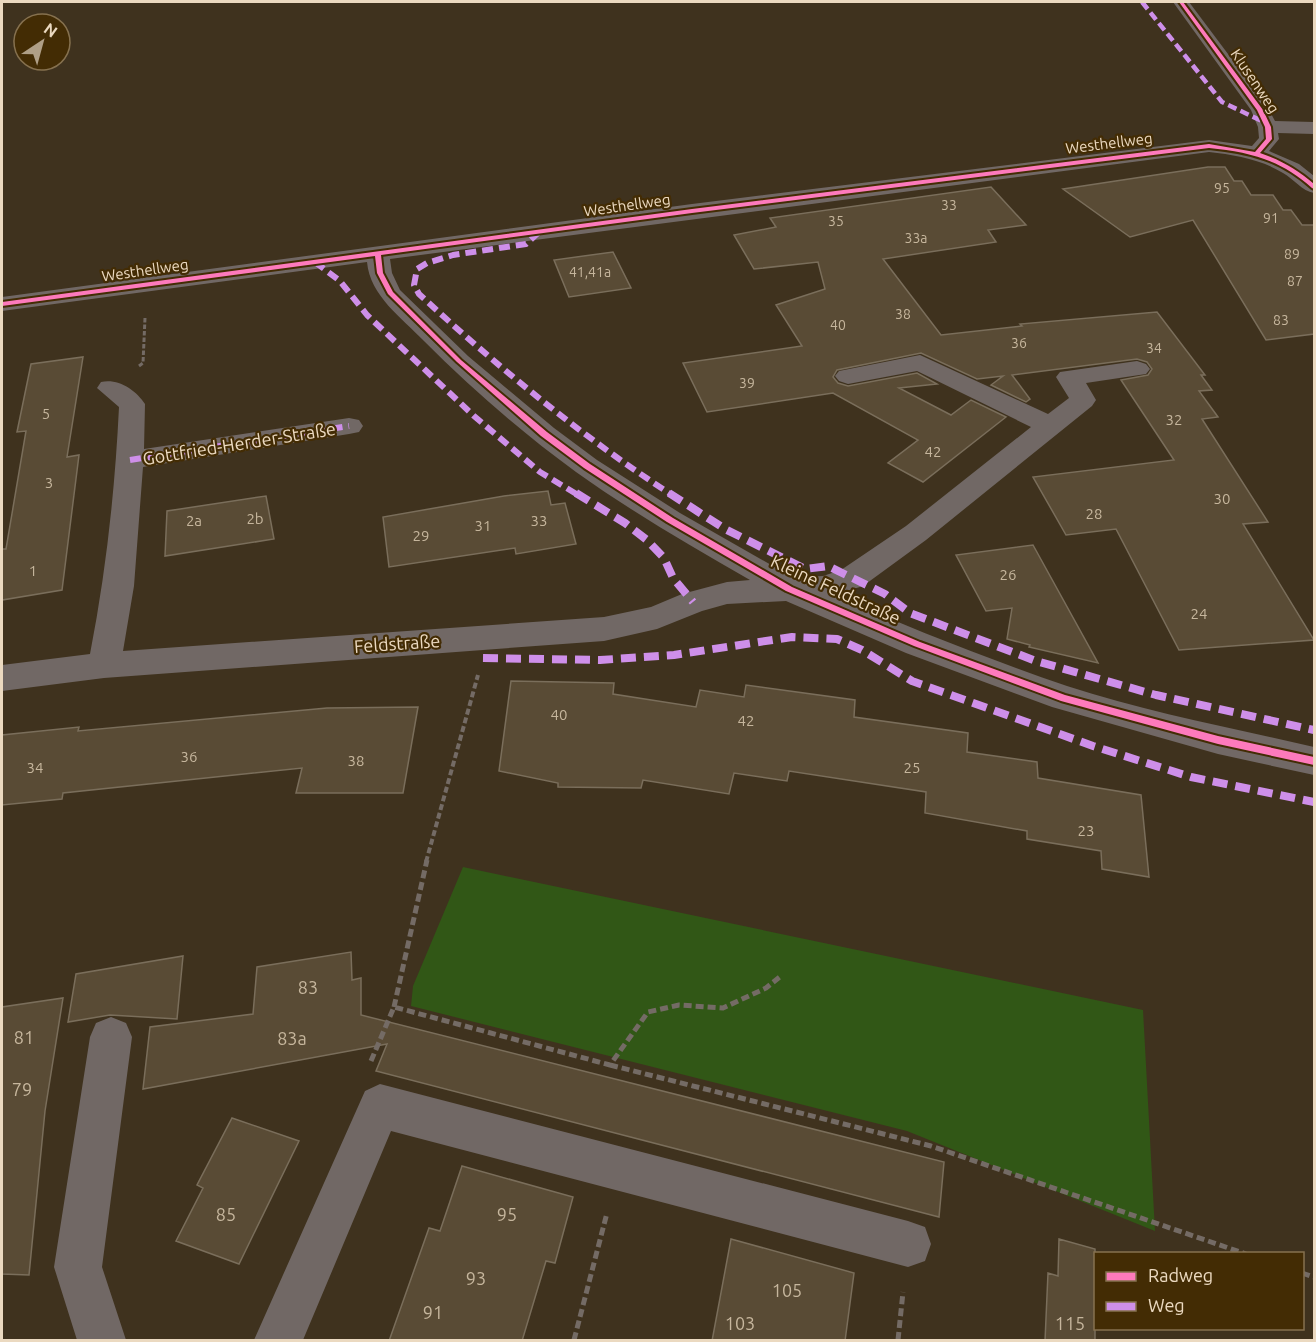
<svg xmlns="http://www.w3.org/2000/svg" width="1316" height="1342" viewBox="0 0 1316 1342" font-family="Ubuntu,sans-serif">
  <rect width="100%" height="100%" fill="#3f321e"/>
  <path fill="#315716" d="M 463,867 L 1143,1010 L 1155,1231 L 907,1131 L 411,1006 L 413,986 Z"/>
  <path fill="#594b35" stroke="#7a6e5b" stroke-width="1.5" d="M 1208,167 L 1225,167 L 1234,181 L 1242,181 L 1251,195 L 1273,195 L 1283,210 L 1291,210 L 1302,225 L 1314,225 L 1314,334 L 1266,340 L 1193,220 L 1130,237 L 1063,189 Z
    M 991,187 L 1026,225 L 988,230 L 996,242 L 883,259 L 941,335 L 1022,326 L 1020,324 L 1157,312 L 1205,375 L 1201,375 L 1212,390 L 1199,391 L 1218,417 L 1202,419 L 1268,522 L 1243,524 L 1314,640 L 1179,650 L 1116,529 L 1066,535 L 1033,477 L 1174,460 L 1121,380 L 1148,375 L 1152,369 L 1147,362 L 1137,359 L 1012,375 L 1030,399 L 1026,402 L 991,385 L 1003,376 L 977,379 L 921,353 L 837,370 L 833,377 L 838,383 L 848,386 L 917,373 L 937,384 L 899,388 L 951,415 L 971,400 L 1006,417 L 923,482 L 888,463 L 918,440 L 833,393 L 707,412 L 683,363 L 802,346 L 776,305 L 825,289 L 818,262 L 754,269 L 734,235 L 776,227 L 770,218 Z
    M 613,252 L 631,288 L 569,297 L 554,260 Z
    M 83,357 L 67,457 L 79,455 L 62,590 L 2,600 L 2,549 L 6,549 L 26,431 L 17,432 L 31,364 Z
    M 548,491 L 551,505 L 565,503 L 576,544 L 516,554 L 515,548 L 389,567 L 383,517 L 504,496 Z
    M 266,496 L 274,539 L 165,556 L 167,511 Z
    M 1033,545 L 1098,663 L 1029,647 L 1030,645 L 1007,639 L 1012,608 L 986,611 L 956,555 Z
    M 511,681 L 614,683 L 613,694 L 696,707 L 700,690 L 744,697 L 746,685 L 855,700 L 854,717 L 968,733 L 967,752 L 1037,762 L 1038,778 L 1141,795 L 1149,877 L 1102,869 L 1101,851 L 1027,839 L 1027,831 L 925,813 L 926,792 L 789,771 L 787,781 L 734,773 L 729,794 L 643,780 L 641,788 L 558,787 L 558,783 L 499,771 Z
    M 418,707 L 403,793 L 296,793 L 302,768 L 63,793 L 62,799 L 2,805 L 2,735 L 79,727 L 78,731 L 327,708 Z
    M 351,952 L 352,980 L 361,978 L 361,1015 L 944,1162 L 939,1217 L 376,1071 L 387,1044 L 143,1089 L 150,1027 L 253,1014 L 257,967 Z
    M 183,956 L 177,1019 L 110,1015 L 68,1022 L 76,974 Z
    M 63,998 L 45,1111 L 29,1275 L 2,1274 L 2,1007 Z
    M 232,1118 L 299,1141 L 239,1264 L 176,1241 L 203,1188 L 197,1185 Z
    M 462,1166 L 573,1197 L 555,1263 L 546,1261 L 522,1341 L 389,1341 L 429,1228 L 440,1231 Z
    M 731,1239 L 854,1273 L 845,1341 L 712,1341 Z
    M 1059,1239 L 1095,1249 L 1095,1341 L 1045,1341 L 1048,1273 L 1058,1276 Z"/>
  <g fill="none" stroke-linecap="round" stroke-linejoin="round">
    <path stroke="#746b65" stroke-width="3" stroke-dasharray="4.5 2" stroke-linecap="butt" d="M 139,366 L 143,363 L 145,318"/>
    <path stroke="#746b65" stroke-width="4" stroke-dasharray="6 3" stroke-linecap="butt" d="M 426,862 L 478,675"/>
    <path stroke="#746b65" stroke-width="5" stroke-dasharray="8 4" stroke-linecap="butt" d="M 394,1007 L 427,860
      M 371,1061 L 394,1007 L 610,1065 L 648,1012 L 679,1005 L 723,1008 L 766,988 L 781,976
      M 610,1065 L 931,1146 L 1246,1254
      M 1302,1273 L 1314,1277
      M 574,1340 L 607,1213
      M 898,1340 L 903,1292"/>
    <path fill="#716865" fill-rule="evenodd" d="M 1173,2 L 1189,2 L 1267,106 L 1275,121 L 1314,122 L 1314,134 L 1278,133 L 1279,139 L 1269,151 L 1299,164 L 1314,176 L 1314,193 C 1302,191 1294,179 1283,173 C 1260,159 1235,155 1209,152 L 390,259 L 392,273 L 400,290 L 468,356 L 554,428 L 597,460 L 680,513 L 794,578 L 823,576 L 841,570 L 906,526 L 1031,427 L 917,371 L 848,384 L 839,381 L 835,376 L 839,371 L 920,355 L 1048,414 L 1069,398 L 1056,377 L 1060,372 L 1137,361 L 1146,364 L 1150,369 L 1146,374 L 1086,383 L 1096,400 L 1092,406 L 926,540 L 863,586 L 834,595 C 910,628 988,659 1067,686 C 1147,712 1232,728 1314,747 L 1314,775 L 1218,754 L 1052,707 L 906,653 L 786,601 L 727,604 L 702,611 L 657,629 L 604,641 L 104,678 L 2,691 L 2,665 L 90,654 C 106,572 115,490 119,407 L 97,388 L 101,382 C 118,378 136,390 145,404 L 144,449 L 349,418 L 359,420 L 363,426 L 359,432 L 349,434 L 143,467 L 134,586 L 123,651 L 604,617 L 651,607 L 682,594 L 727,582 L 750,580 C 691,546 632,512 576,472 C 522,433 471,388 424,341 C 402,318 370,296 367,262 L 2,311 L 2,297 L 692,204 L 1209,140 L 1252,146 L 1259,138 L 1258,127 L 1251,110 Z
      M 111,1017 L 126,1023 L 132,1037 L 102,1267 L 126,1340 L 77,1340 L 54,1267 L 90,1037 L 96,1023 Z
      M 380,1084 L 908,1221 L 925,1227 L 931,1244 L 925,1261 L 908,1267 L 391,1131 L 303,1340 L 254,1340 L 365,1091 Z"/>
    <path stroke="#ce8fe9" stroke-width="4.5" stroke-dasharray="9 4.5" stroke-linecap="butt" d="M 1142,2 L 1222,102 L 1266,123"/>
    <path stroke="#ce8fe9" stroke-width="6" stroke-dasharray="11 6" stroke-linecap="butt" d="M 539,232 L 526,244 L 453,255 L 427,263 L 417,269 L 414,285 L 419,294 C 498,367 581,436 672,495
      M 315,262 L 340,281 L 367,315 L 474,416 L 540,472 L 578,495
      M 130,460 L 349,426"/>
    <path stroke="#ce8fe9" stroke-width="8" stroke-dasharray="15 8" stroke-linecap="butt" d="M 576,493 L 625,523 L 647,540 L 664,558 L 673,578 L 693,602
      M 669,493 L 725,529 L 805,569 L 828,566 L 885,594 L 910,613 L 1036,661 L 1156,695 L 1314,730
      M 483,658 L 600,660 L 674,655 L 792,637 L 837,639 L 862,650 L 912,681 L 1093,746 L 1191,777 L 1314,802"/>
    <g stroke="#432c04" stroke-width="4">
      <path id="cycleway" d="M 1179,2 L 1183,2 L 1263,110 L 1271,127 L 1272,139 L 1260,153 C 1281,160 1298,170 1314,184 L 1314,189 L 1312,188 C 1281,160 1250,152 1209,148 L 692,213 L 381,255 L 383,273 L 393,292 L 461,360 L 547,432 L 590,464 L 673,518 L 792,587 L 920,642 L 1065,695 L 1218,736 L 1314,757 L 1314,765 L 1218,744 L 1061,701 L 914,646 L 786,591 L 667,522 L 584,468 L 541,436 L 457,362 L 388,294 L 377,273 L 375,256 L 2,306 L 2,302 L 692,209 L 1209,144 L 1255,152 L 1266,139 L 1265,127 L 1257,110 Z"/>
    </g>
    <use href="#cycleway" fill="#fd7abc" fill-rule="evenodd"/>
  </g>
  <g text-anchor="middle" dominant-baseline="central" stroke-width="4.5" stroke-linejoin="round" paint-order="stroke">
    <g font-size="14" fill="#c6b69d">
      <text x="1222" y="188">95</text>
      <text x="949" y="205">33</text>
      <text x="1271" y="218">91</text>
      <text x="836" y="221">35</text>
      <text x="916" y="238">33a</text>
      <text x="1292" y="254">89</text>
      <text x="590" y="272">41,41a</text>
      <text x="1295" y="281">87</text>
      <text x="903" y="314">38</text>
      <text x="1281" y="320">83</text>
      <text x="838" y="325">40</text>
      <text x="1019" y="343">36</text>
      <text x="1154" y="348">34</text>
      <text x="747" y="383">39</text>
    </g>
    <g font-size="15" fill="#ebd9c0" stroke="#432c04">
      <text transform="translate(1255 81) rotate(56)">Klusenweg</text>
      <text transform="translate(1109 143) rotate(-7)">Westhellweg</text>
      <text transform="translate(627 205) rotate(-8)">Westhellweg</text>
      <text transform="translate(145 270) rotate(-8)">Westhellweg</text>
    </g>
    <g font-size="15" fill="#c6b69d">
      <text x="46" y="413">5</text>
      <text x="1174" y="419">32</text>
      <text x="933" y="451">42</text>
      <text x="49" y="482">3</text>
      <text x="1222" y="498">30</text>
      <text x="1094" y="513">28</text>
      <text x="255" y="518">2b</text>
      <text x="194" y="520">2a</text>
      <text x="539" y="520">33</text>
      <text x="483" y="525">31</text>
      <text x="421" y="535">29</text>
      <text x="33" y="570">1</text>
      <text x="1008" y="574">26</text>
      <text x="1199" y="613">24</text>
      <text x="559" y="714">40</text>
      <text x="746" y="720">42</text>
      <text x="189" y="756">36</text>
      <text x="356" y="760">38</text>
      <text x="35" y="767">34</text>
      <text x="912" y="767">25</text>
      <text x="1086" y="830">23</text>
    </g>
    <g font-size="18" fill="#ebd9c0" stroke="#432c04">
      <text transform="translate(239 443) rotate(-9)">Gottfried-Herder-Straße</text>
      <text transform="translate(836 589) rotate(25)">Kleine Feldstraße</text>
      <text transform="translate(397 643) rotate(-4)">Feldstraße</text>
    </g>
    <g font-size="18" fill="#c6b69d">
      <text x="308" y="987">83</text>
      <text x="24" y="1037">81</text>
      <text x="292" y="1038">83a</text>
      <text x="22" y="1089">79</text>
      <text x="226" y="1214">85</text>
      <text x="507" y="1214">95</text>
      <text x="476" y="1278">93</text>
      <text x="787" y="1290">105</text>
      <text x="433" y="1312">91</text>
      <text x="740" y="1323">103</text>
      <text x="1070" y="1323">115</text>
    </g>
  </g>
  <rect width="1316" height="1342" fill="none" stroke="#ebd9c0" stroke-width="6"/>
  <rect x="1094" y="1252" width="210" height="78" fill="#432c04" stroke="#86714f" stroke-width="1.5"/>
  <rect x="1106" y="1272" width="30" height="9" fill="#fd7abc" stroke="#86714f" stroke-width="1.5"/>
  <text x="1148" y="1282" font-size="18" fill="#ebd9c0">Radweg</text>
  <rect x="1106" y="1302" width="30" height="9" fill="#ce8fe9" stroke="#86714f" stroke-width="1.5"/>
  <text x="1148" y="1312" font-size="18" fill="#ebd9c0">Weg</text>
  <g transform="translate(42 42) rotate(36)"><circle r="28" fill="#432c04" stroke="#86714f" stroke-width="1.5"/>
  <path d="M0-4.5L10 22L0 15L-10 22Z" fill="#af9f87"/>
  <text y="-9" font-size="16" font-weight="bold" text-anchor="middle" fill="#ebd9c0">N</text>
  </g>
</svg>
